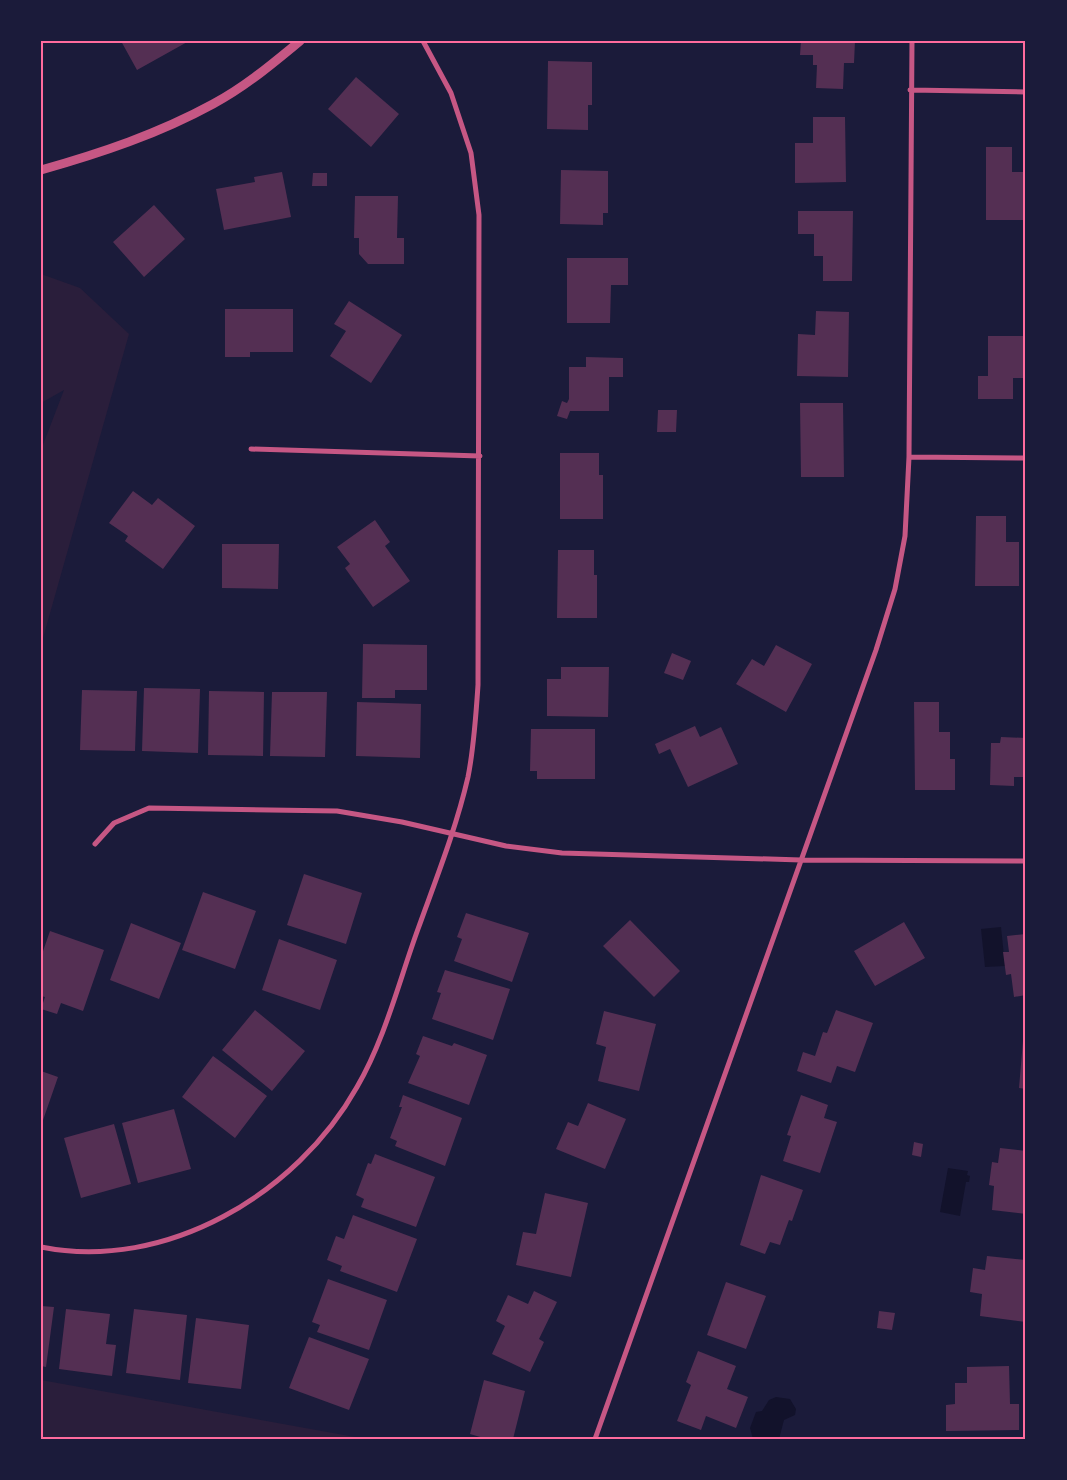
<svg xmlns="http://www.w3.org/2000/svg" width="1067" height="1480" viewBox="0 0 1067 1480" font-family="Helvetica,sans-serif">
  <rect width="100%" height="100%" fill="#1b1b3a"/>
  <path fill="#2a1e3b" d="M 41,274 L 80,288 L 129,334 L 41,645 L 41,450 L 64,390 L 41,403 Z
    M 41,1380 L 366,1439 L 41,1439 Z"/>
  <path fill="#12122b" d="M 1001,927 L 1005,966 L 985,967 L 981,929 Z
    M 948,1168 L 968,1171 L 967,1175 L 970,1176 L 969,1182 L 966,1182 L 960,1216 L 940,1212 Z
    M 776,1397 L 790,1399 L 796,1409 L 795,1415 L 784,1420 L 779,1439 L 753,1439 L 750,1428 L 756,1412 L 762,1411 L 769,1400 Z"/>
  <path fill="#542f53" d="M 121,41 L 189,41 L 137,70 Z
    M 801,41 L 855,41 L 854,63 L 844,63 L 843,89 L 816,88 L 817,65 L 813,65 L 813,55 L 800,55 Z
    M 548,61 L 592,62 L 592,105 L 588,105 L 588,130 L 547,129 Z
    M 356,77 L 399,114 L 371,147 L 328,109 Z
    M 813,117 L 845,117 L 846,182 L 795,183 L 795,143 L 813,143 Z
    M 986,147 L 1012,147 L 1012,172 L 1026,172 L 1026,220 L 986,220 Z
    M 561,170 L 608,171 L 608,213 L 603,213 L 603,225 L 560,224 Z
    M 282,172 L 291,217 L 224,230 L 216,189 L 255,182 L 254,177 Z
    M 313,173 L 327,173 L 327,186 L 312,186 Z
    M 355,196 L 398,196 L 397,238 L 404,238 L 404,264 L 368,264 L 359,254 L 359,238 L 354,238 Z
    M 154,205 L 185,239 L 144,277 L 113,242 Z
    M 798,211 L 853,211 L 852,281 L 823,281 L 823,256 L 814,256 L 814,234 L 798,234 Z
    M 567,258 L 628,258 L 628,285 L 611,285 L 610,323 L 567,323 Z
    M 349,301 L 402,335 L 371,383 L 330,356 L 346,331 L 334,324 Z
    M 225,309 L 293,309 L 293,352 L 250,352 L 250,357 L 225,357 Z
    M 816,311 L 849,312 L 848,377 L 797,376 L 798,334 L 815,335 Z
    M 988,336 L 1026,336 L 1026,378 L 1013,378 L 1013,399 L 978,399 L 978,376 L 988,376 Z
    M 586,357 L 623,358 L 623,377 L 609,377 L 609,411 L 570,411 L 567,419 L 557,416 L 562,401 L 567,403 L 569,399 L 569,367 L 586,367 Z
    M 800,403 L 843,403 L 844,477 L 801,477 Z
    M 658,410 L 677,410 L 676,432 L 657,432 Z
    M 560,453 L 599,453 L 599,475 L 603,475 L 603,519 L 560,519 Z
    M 133,491 L 152,505 L 158,498 L 195,526 L 163,569 L 125,541 L 128,536 L 109,523 Z
    M 976,516 L 1006,516 L 1006,542 L 1019,542 L 1019,586 L 975,586 Z
    M 375,520 L 390,542 L 385,546 L 410,581 L 373,607 L 345,568 L 350,564 L 337,547 Z
    M 222,544 L 279,544 L 278,589 L 222,588 Z
    M 558,550 L 594,550 L 594,575 L 597,575 L 597,618 L 557,618 Z
    M 363,644 L 427,645 L 427,690 L 395,690 L 395,698 L 362,698 Z
    M 776,645 L 812,664 L 786,712 L 736,684 L 752,659 L 764,666 Z
    M 672,653 L 691,661 L 683,680 L 664,673 Z
    M 561,667 L 609,667 L 608,717 L 547,716 L 547,679 L 561,679 Z
    M 144,688 L 200,689 L 198,753 L 142,751 Z
    M 82,690 L 137,691 L 135,751 L 80,750 Z
    M 209,691 L 264,692 L 263,756 L 208,755 Z
    M 272,692 L 327,692 L 325,757 L 270,756 Z
    M 357,702 L 421,704 L 420,758 L 356,756 Z
    M 914,702 L 939,702 L 939,732 L 950,732 L 950,759 L 955,759 L 955,790 L 915,790 Z
    M 695,726 L 700,737 L 721,727 L 738,764 L 688,787 L 670,749 L 659,754 L 655,744 Z
    M 531,729 L 595,729 L 595,779 L 537,779 L 537,771 L 530,771 Z
    M 1001,737 L 1026,738 L 1026,777 L 1014,777 L 1014,786 L 990,785 L 991,743 L 1000,743 Z
    M 304,874 L 362,893 L 346,944 L 287,925 Z
    M 203,892 L 256,911 L 235,969 L 182,950 Z
    M 466,913 L 529,933 L 512,982 L 454,961 L 462,939 L 457,937 Z
    M 630,920 L 680,971 L 654,997 L 603,946 Z
    M 904,922 L 925,958 L 875,986 L 854,951 Z
    M 131,923 L 181,943 L 159,999 L 110,980 Z
    M 50,931 L 104,950 L 83,1011 L 61,1003 L 57,1014 L 41,1009 L 45,997 L 41,996 L 41,957 Z
    M 1026,934 L 1026,995 L 1014,997 L 1011,974 L 1006,975 L 1003,952 L 1009,952 L 1007,936 Z
    M 279,939 L 337,960 L 320,1010 L 262,990 Z
    M 445,970 L 510,989 L 493,1040 L 432,1019 L 441,993 L 437,992 Z
    M 255,1010 L 305,1051 L 272,1091 L 222,1050 Z
    M 836,1010 L 873,1023 L 855,1072 L 837,1066 L 831,1083 L 797,1071 L 803,1052 L 815,1056 L 823,1032 L 827,1033 Z
    M 604,1011 L 656,1024 L 639,1091 L 598,1081 L 606,1047 L 596,1044 Z
    M 1024,1029 L 1026,1030 L 1026,1089 L 1019,1088 Z
    M 423,1036 L 452,1046 L 454,1043 L 487,1055 L 469,1105 L 408,1083 L 420,1056 L 416,1054 Z
    M 213,1056 L 267,1096 L 235,1138 L 182,1097 Z
    M 41,1071 L 58,1077 L 42,1123 L 41,1123 Z
    M 403,1095 L 462,1118 L 445,1166 L 395,1146 L 397,1141 L 390,1138 L 402,1107 L 399,1107 Z
    M 801,1095 L 828,1105 L 824,1118 L 837,1122 L 820,1173 L 783,1161 L 791,1136 L 787,1135 Z
    M 588,1103 L 626,1119 L 605,1169 L 556,1149 L 568,1122 L 578,1126 Z
    M 174,1109 L 191,1169 L 138,1183 L 122,1123 Z
    M 114,1124 L 131,1184 L 81,1198 L 64,1138 Z
    M 914,1142 L 923,1144 L 921,1157 L 912,1155 Z
    M 1000,1148 L 1026,1151 L 1026,1214 L 992,1210 L 994,1186 L 989,1185 L 992,1162 L 998,1163 Z
    M 375,1154 L 435,1177 L 416,1227 L 361,1207 L 364,1199 L 356,1195 L 368,1163 L 371,1164 Z
    M 761,1175 L 803,1190 L 792,1221 L 789,1220 L 780,1245 L 770,1242 L 765,1254 L 740,1245 Z
    M 545,1193 L 588,1203 L 571,1277 L 516,1265 L 523,1232 L 536,1234 Z
    M 353,1215 L 417,1239 L 397,1292 L 340,1271 L 342,1266 L 327,1260 L 336,1236 L 344,1239 Z
    M 987,1256 L 1026,1260 L 1026,1322 L 980,1316 L 982,1294 L 970,1292 L 973,1268 L 985,1270 Z
    M 328,1279 L 387,1300 L 369,1350 L 317,1332 L 320,1325 L 312,1322 Z
    M 726,1282 L 766,1296 L 746,1349 L 707,1335 Z
    M 534,1291 L 557,1302 L 539,1339 L 544,1342 L 530,1372 L 492,1354 L 505,1326 L 496,1321 L 508,1295 L 528,1304 Z
    M 41,1306 L 54,1307 L 46,1367 L 41,1366 Z
    M 66,1309 L 110,1314 L 106,1344 L 116,1345 L 112,1376 L 59,1369 Z
    M 134,1309 L 187,1315 L 180,1380 L 126,1373 Z
    M 879,1311 L 895,1313 L 892,1330 L 877,1328 Z
    M 196,1318 L 249,1325 L 241,1389 L 188,1383 Z
    M 309,1337 L 369,1359 L 349,1410 L 289,1388 Z
    M 698,1351 L 736,1366 L 727,1389 L 748,1397 L 736,1428 L 706,1416 L 701,1430 L 677,1421 L 691,1385 L 686,1382 Z
    M 1009,1366 L 1010,1404 L 1019,1404 L 1019,1430 L 946,1431 L 946,1405 L 955,1404 L 955,1383 L 967,1383 L 967,1367 Z
    M 484,1380 L 525,1391 L 513,1439 L 487,1439 L 470,1434 Z"/>
  <g fill="none" stroke-linecap="round" stroke-linejoin="round">
    <path stroke="#c65784" stroke-width="5" d="M 910,90 L 1026,92
      M 251,449 L 480,456
      M 909,457 L 1026,458
      M 95,844 L 114,823 L 149,808 L 337,811 L 402,822 L 506,846 L 562,853 L 801,860 L 1026,861
      M 41,1247 C 166,1272 297,1194 357,1087 C 385,1039 399,981 418,929 C 436,879 456,829 468,777 C 474,747 476,715 478,685 L 479,215 L 471,153 L 451,93 L 423,41
      M 595,1439 L 876,650 L 895,589 L 905,536 L 909,457 L 912,41"/>
    <path stroke="#c65784" stroke-width="9" d="M 41,170 C 101,153 158,134 213,104 C 245,87 272,64 300,41"/>
  </g>
  <rect width="1067" height="1480" fill="none" stroke="#1b1b3a" stroke-width="85"/>
  <rect x="42" y="42" width="982" height="1396" fill="none" stroke="#ff6b9d" stroke-width="2"/>
</svg>
